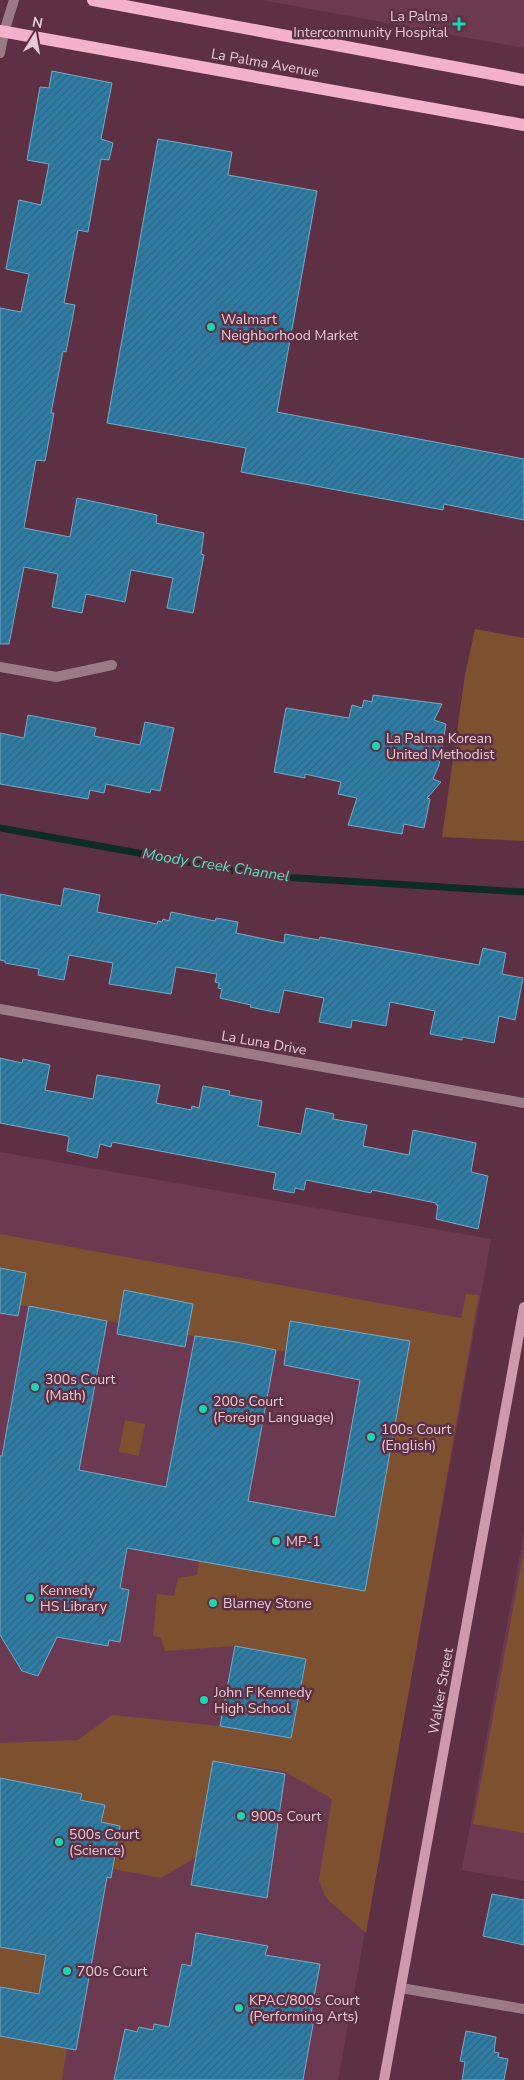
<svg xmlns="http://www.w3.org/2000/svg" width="524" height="2080" viewBox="0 0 524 2080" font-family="'Nunito Sans',sans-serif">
  <defs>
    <pattern id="building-hatch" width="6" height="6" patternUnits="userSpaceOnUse" patternTransform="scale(1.25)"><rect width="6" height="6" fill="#2c7da5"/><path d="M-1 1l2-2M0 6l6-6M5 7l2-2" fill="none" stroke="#36637d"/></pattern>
  </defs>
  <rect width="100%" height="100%" fill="#5d3143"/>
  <path fill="#6c3a50" d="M 262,0 L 524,0 L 524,48 Z
    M 0,1152 L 491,1239 L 338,2080 L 0,2080 Z
    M 524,1533 L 524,1881 L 462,1870 Z"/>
  <path fill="#7d5030" d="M 475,629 L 524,638 L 524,841 L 442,837 L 465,675 Z
    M 0,1234 L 461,1318 L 466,1294 L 479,1295 L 366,1933 L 326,1898 L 319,1880 L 332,1799 L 284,1771 L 213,1761 L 196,1857 L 161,1878 L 113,1869 L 120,1826 L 101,1822 L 104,1805 L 80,1800 L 82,1794 L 0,1778 L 0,1743 L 78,1740 L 112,1715 L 220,1726 L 291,1738 L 306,1660 L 235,1646 L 165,1651 L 160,1637 L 153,1636 L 157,1594 L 174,1596 L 178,1578 L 197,1575 L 199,1560 L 365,1590 L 410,1341 L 290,1321 L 286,1352 L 187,1335 L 192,1304 L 125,1290 L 119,1323 L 20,1305 L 26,1273 L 0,1268 Z
    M 125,1420 L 145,1424 L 139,1456 L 119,1452 Z
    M 524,1550 L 524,1833 L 473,1824 Z
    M 0,1947 L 46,1955 L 39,1994 L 0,1987 Z
    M 0,2036 L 67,2048 L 62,2080 L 0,2080 Z"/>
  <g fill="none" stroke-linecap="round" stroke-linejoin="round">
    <path stroke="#0d2c24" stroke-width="7" d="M 0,828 L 265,876 L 524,892"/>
  </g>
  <path fill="url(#building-hatch)" stroke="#76a9c6" d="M 52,71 L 112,83 L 101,139 L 113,143 L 109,160 L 101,159 L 88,232 L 78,230 L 64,303 L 75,305 L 66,352 L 63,351 L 51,413 L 54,413 L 45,461 L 36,460 L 24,528 L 70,537 L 77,498 L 157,515 L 156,523 L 204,533 L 201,554 L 204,555 L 193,613 L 167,608 L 173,578 L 131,570 L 125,602 L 86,594 L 82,613 L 52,607 L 58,574 L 24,567 L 9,644 L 0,644 L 0,308 L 21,312 L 29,274 L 6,269 L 19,200 L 41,205 L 49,164 L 27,160 L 40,87 L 49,88 Z
    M 158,139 L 232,152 L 228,175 L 317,191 L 277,412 L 524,459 L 524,520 L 444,504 L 443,510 L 241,472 L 246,448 L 107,423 Z
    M 373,695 L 442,704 L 434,720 L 446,724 L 439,765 L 433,779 L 441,782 L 427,798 L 430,799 L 424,828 L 404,824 L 402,834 L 348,825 L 357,798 L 338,794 L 341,782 L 305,774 L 305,778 L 274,772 L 286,708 L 349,718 L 352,705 L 362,708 L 364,700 L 372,702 Z
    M 28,715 L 96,728 L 94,736 L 140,745 L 145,722 L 174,728 L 160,791 L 151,789 L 150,793 L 106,784 L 104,793 L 90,790 L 88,799 L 0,784 L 0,733 L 24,738 Z
    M 64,888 L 100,895 L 97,912 L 157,924 L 158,921 L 162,922 L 163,919 L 169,921 L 171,912 L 215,921 L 216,918 L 238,922 L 236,933 L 284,943 L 285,934 L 319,940 L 320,937 L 479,965 L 483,948 L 506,953 L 502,974 L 523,978 L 515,1020 L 499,1016 L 494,1043 L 462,1037 L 462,1040 L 430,1034 L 435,1011 L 390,1002 L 386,1026 L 352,1020 L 351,1028 L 319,1022 L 324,998 L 284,990 L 279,1013 L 250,1007 L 251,1005 L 220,998 L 222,989 L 218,988 L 219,983 L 215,982 L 217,974 L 176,967 L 171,994 L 109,984 L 113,963 L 69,955 L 64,980 L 38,975 L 39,969 L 5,963 L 5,961 L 0,960 L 0,894 L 61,906 Z
    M 0,1058 L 22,1063 L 23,1059 L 50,1065 L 45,1090 L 93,1099 L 97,1075 L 160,1085 L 156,1103 L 191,1110 L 192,1106 L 199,1108 L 203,1086 L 230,1091 L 229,1095 L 262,1101 L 258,1126 L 301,1134 L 306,1108 L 334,1114 L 333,1119 L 367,1125 L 363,1146 L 409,1155 L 413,1130 L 476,1143 L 471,1172 L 488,1176 L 478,1229 L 436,1219 L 438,1205 L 436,1205 L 436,1203 L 372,1190 L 371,1193 L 306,1180 L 304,1190 L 295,1188 L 294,1193 L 273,1189 L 276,1173 L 112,1142 L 111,1147 L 100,1144 L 97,1158 L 67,1151 L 69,1138 L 68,1136 L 0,1123 Z
    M 0,1268 L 26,1273 L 18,1316 L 0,1313 Z
    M 124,1290 L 193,1304 L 185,1347 L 117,1334 Z
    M 29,1306 L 107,1321 L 79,1470 L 166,1487 L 195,1336 L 236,1342 L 276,1350 L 248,1501 L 335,1517 L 360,1380 L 284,1365 L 290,1321 L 410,1341 L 365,1591 L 127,1548 L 120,1588 L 129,1590 L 120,1642 L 109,1640 L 108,1646 L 57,1637 L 38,1676 L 22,1671 L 0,1635 L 0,1456 L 2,1456 Z
    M 235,1646 L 306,1659 L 291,1738 L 220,1726 Z
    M 213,1761 L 285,1774 L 267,1898 L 191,1885 Z
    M 0,1778 L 82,1794 L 80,1800 L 105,1805 L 101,1822 L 120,1826 L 111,1878 L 107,1877 L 76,2050 L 0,2036 L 0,1987 L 39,1994 L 46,1955 L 0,1947 Z
    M 492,1894 L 524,1900 L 524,1945 L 483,1936 Z
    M 196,1933 L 268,1946 L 265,1955 L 320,1964 L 310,2019 L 314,2019 L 303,2080 L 114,2080 L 125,2029 L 137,2032 L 139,2027 L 153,2030 L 154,2024 L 169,2027 L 182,1964 L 191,1966 Z
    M 466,2031 L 496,2037 L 494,2052 L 499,2053 L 498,2057 L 508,2059 L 504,2080 L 462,2080 L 465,2062 L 460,2061 Z"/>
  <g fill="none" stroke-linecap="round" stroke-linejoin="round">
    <path stroke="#9b7a86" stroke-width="10" d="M 0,53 L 4,32 L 14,0
      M 0,667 L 56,677 L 112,665
      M 0,1009 L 524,1103
      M 401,1988 L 524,2009"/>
    <path stroke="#cd99ad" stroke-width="10" d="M 384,2080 L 524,1307"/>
    <path stroke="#f3b1ca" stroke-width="12" d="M 93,0 L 524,80
      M 0,31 L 524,125"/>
  </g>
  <g fill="#1dd5b1" stroke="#5d3143" stroke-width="2">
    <path d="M456.5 16.5h5v5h5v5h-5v5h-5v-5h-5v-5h5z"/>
    <circle cx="211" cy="327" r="5"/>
    <circle cx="376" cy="746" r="5"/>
    <circle cx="35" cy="1387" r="5"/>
    <circle cx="203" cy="1409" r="5"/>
    <circle cx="371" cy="1437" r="5"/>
    <circle cx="276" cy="1541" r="5"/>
    <circle cx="30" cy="1598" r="5"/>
    <circle cx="213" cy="1603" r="5"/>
    <circle cx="204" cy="1700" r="5"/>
    <circle cx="241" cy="1816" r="5"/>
    <circle cx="59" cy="1842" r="5"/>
    <circle cx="67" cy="1971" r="5"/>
    <circle cx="239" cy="2008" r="5"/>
  </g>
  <g text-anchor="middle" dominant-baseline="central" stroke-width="5" stroke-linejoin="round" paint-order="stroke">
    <g font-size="14" fill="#e7cbd5" stroke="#5d3143" text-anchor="start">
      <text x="448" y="16" text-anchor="end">La Palma<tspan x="448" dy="16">Intercommunity Hospital</tspan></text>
      <text x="221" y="319">Walmart<tspan x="221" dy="16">Neighborhood Market</tspan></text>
      <text x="386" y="738">La Palma Korean<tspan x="386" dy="16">United Methodist</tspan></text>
      <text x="45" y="1379">300s Court<tspan x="45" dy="16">(Math)</tspan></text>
      <text x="213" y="1401">200s Court<tspan x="213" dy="16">(Foreign Language)</tspan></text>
      <text x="381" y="1429">100s Court<tspan x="381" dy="16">(English)</tspan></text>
      <text x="286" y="1541">MP-1</text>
      <text x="40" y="1590">Kennedy<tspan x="40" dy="16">HS Library</tspan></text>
      <text x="223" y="1603">Blarney Stone</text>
      <text x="214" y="1692">John F Kennedy<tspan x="214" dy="16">High School</tspan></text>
      <text x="251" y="1816">900s Court</text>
      <text x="69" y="1834">500s Court<tspan x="69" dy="16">(Science)</tspan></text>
      <text x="77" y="1971">700s Court</text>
      <text x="249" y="2000">KPAC/800s Court<tspan x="249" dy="16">(Performing Arts)</tspan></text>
    </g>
    <g font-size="14" fill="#e7cbd5" stroke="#5d3143">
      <text transform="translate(265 63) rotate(10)">La Palma Avenue</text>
      <text transform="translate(264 1043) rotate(10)">La Luna Drive</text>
      <text transform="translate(441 1691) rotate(-80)">Walker Street</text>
    </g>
    <g font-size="15" font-style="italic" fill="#57e0c0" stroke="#5d3143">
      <text transform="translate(216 865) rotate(9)">Moody Creek Channel</text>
    </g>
  </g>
  <g transform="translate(35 35) rotate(11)" stroke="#5d3143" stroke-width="4" paint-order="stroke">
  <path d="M0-4L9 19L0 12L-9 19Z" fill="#e7cbd5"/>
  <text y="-8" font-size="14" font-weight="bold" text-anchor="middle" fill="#e7cbd5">N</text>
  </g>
</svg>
